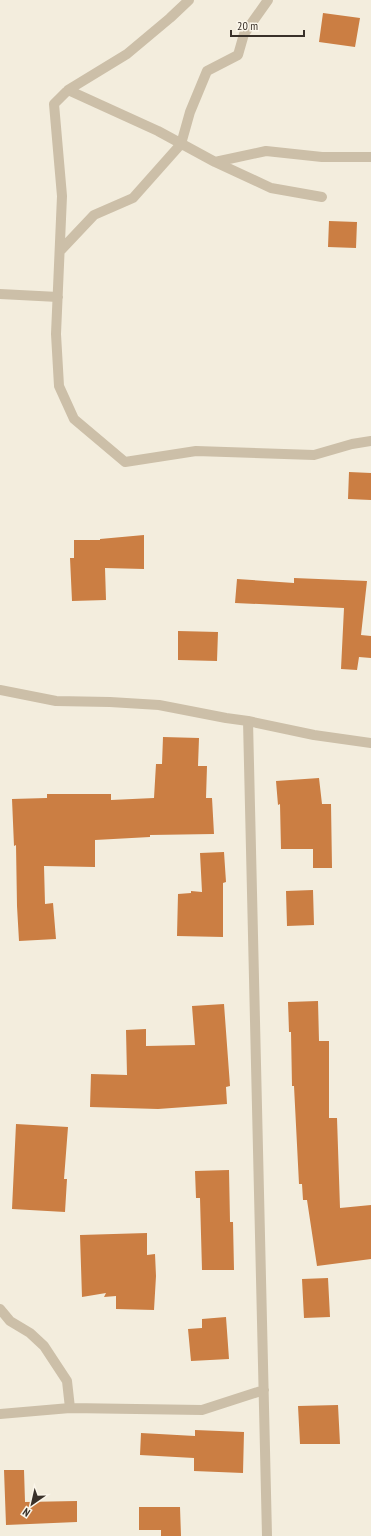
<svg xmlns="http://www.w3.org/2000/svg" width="371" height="1536" viewBox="0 0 371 1536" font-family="'PT Sans Narrow',sans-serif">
  <rect width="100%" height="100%" fill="#f3eddd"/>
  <path fill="#cb7e43" d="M 323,13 L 360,18 L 355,47 L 319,42 Z
    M 329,221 L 357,222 L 356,248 L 328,247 Z
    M 349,472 L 371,473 L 371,500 L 348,499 Z
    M 144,535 L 144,569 L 105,568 L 106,600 L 72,601 L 70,558 L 74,558 L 74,540 L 100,540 L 100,539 Z
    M 294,578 L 367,581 L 361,635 L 371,636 L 371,658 L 359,657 L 357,670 L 341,669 L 344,608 L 235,603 L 237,579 L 294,583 Z
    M 178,631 L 218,632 L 217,661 L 178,660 Z
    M 163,737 L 199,738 L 198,766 L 207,766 L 206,798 L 212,798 L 214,834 L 150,835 L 150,837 L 95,840 L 95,867 L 44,866 L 45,904 L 53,903 L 56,939 L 19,941 L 17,906 L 16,845 L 14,846 L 12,799 L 47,798 L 47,794 L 111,794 L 111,800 L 154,798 L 156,764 L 162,764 Z
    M 319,778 L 322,804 L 331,804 L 332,868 L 313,868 L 313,849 L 281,849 L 280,804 L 278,805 L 276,781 Z
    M 224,852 L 226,882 L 223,883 L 223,937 L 177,936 L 178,894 L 191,893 L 191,891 L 202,892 L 200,853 Z
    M 313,890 L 314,925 L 287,926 L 286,891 Z
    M 318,1001 L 319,1041 L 329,1041 L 329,1118 L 337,1118 L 340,1208 L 371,1205 L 371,1259 L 317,1266 L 307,1200 L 303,1200 L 302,1184 L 299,1184 L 294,1086 L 292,1086 L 291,1032 L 289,1032 L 288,1002 Z
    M 224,1004 L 230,1086 L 226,1087 L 227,1104 L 158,1109 L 90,1107 L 91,1074 L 127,1075 L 126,1030 L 146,1029 L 146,1046 L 195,1045 L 192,1006 Z
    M 16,1124 L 68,1127 L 64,1179 L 67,1179 L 65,1212 L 12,1209 Z
    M 229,1170 L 230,1222 L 233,1222 L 234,1270 L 202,1270 L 200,1198 L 196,1198 L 195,1171 Z
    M 147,1233 L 147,1255 L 155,1254 L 156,1276 L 154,1310 L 116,1309 L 116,1296 L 104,1297 L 106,1293 L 82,1297 L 80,1235 Z
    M 328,1278 L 330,1317 L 304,1318 L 302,1279 Z
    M 226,1317 L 229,1359 L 191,1361 L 188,1329 L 202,1328 L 202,1319 Z
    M 338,1405 L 340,1444 L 300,1444 L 298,1406 Z
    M 195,1430 L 244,1432 L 243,1473 L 194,1471 L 194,1458 L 140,1455 L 141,1433 L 195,1436 Z
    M 4,1470 L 24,1470 L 25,1502 L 77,1501 L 77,1522 L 6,1525 Z
    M 139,1507 L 180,1507 L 181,1536 L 161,1536 L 161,1530 L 139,1530 Z"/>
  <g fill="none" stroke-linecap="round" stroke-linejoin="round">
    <path stroke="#ccbfa8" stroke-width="10" d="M 68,90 L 127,54 L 170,18 L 189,0
      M 215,162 L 266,151 L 322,157 L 371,157
      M 322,197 L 271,188 L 215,162 L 158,131 L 68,90 L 54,104 L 62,196 L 56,334 L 59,386 L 74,419 L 125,462 L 196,451 L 314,455 L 352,444 L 371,441
      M 60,251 L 94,215 L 133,198 L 181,144 L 190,112 L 207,71 L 238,55 L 244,34 L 268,0
      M 0,294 L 58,297
      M 0,690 L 56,701 L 110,702 L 159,705 L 226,718 L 248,721 L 314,735 L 371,743
      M 248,721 L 267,1536
      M 0,1309 L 10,1321 L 30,1333 L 44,1346 L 67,1381 L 70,1408
      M 0,1414 L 70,1408 L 202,1410 L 264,1390"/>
  </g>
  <g transform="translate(32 1504) rotate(214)" stroke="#fbf6ea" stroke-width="3" paint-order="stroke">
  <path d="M0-3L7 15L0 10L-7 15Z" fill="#393129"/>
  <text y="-6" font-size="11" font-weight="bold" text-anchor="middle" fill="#393129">N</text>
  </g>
  <path d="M231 30v6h73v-6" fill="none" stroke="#393129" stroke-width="2"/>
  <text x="237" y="30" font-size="12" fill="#393129" stroke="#fbf6ea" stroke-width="3" paint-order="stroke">20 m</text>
</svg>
